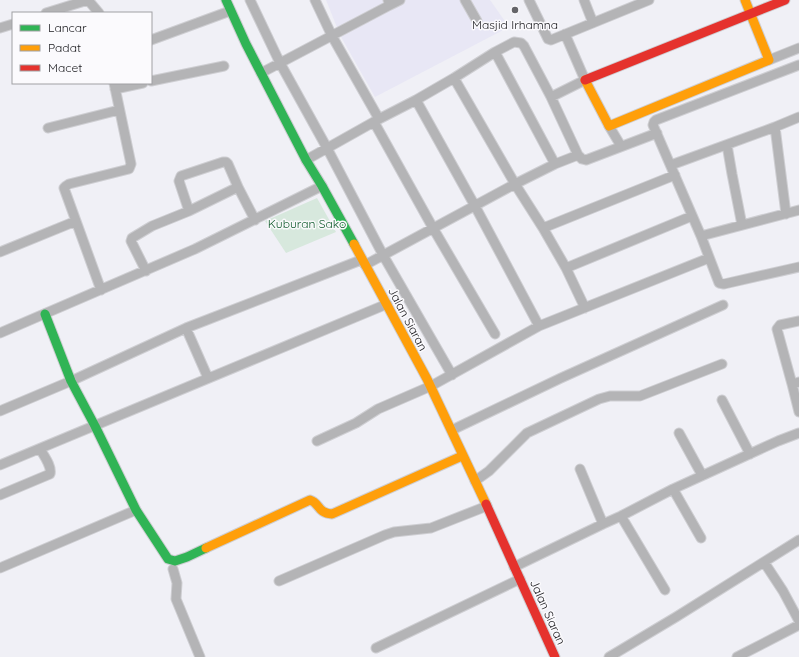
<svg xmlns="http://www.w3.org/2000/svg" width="799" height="657" viewBox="0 0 799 657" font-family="Quicksand,sans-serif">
  <rect width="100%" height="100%" fill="#f0f0f6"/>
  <path fill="#e8e7f5" d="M 326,0 L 490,0 L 509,27 L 375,97 L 340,35 Z"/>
  <path fill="#d7e8dd" d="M 317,198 L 336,232 L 286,253 L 265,221 Z"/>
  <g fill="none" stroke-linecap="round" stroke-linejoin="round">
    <g stroke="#ceced2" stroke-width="11">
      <path id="street" d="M 88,0 L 99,13
        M 250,0 L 280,63 L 327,148 L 383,255 L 452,375
        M 315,0 L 332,36 L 379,119
        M 465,0 L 477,21
        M 529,0 L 548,39 L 551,40 L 649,0
        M 584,0 L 593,23
        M 390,5 L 400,0
        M 46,13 L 88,0
        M 0,28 L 13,24
        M 151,40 L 230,11
        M 495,52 L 555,164
        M 769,60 L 799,48
        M 799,65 L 656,120 L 654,122 L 653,125 L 701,236 L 719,283 L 724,284 L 799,267
        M 261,73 L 390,5 L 388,0
        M 454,78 L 515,184 L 543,228 L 566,268 L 585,308
        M 151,81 L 224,66
        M 115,89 L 143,83
        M 551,97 L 585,80 L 565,34
        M 416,100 L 475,206 L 539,326
        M 374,122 L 433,228 L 495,334
        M 609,126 L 621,146
        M 775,127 L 786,214
        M 48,128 L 119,110
        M 727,145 L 732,174 L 742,225
        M 306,160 L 379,119 L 416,100 L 454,78 L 495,52 L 514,42 L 521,43 L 524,46 L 551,97 L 578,155 L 582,159 L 586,160 L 657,133
        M 671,165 L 775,127 L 799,117
        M 189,211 L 179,181 L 181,176 L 223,162 L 226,162 L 228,164 L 238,187
        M 543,228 L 675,175
        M 701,236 L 799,210
        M 0,252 L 76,221
        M 365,265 L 515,184 L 555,164 L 578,155
        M 566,268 L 692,216
        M 146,271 L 131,241 L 132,238 L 152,226 L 189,211 L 238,187 L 255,220
        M 101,290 L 64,188 L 66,186 L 69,184 L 129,169 L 131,164 L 114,83
        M 186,328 L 208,378
        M 0,333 L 195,249 L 322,186
        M 799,382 L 792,384 L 799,412
        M 792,384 L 777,329 L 780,325 L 799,321
        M 722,400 L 750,454
        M 0,411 L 71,381 L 186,328 L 361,260
        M 452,430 L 561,378 L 723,305
        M 679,433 L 702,475
        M 317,441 L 356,423 L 378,409 L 431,386 L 539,326 L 709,258
        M 0,465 L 387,304
        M 580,469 L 603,524
        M 475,481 L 489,471 L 527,433 L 599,399 L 610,396 L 640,396 L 722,364
        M 673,489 L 701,538
        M 0,495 L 50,474 C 52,466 44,456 40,449
        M 621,516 L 665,590
        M 764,562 L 783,591 L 799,621
        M 514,567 L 603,524 L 621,516 L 673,489 L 778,441 L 799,433
        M 0,568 L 136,510
        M 173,569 L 177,583 L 176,599 L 200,657
        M 279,581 L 385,535 L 394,532 L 431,528 L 487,506
        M 376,648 L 520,579
        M 609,657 L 676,617 L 799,540
        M 737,657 L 799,625"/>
    </g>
    <g stroke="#ceced2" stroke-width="11">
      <path id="fast" d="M 226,0 L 246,44 L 306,160 L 322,186 L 354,244
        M 45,314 L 71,381 L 95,426 L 136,510 L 168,559 L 175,561 L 187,557 L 206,548"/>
    </g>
    <g stroke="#ceced2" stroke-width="11">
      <path id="slow" d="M 585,80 L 609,126 L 769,60 L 745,0
        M 354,244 L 427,379 L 486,504
        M 206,548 L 310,500 C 320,503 317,513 332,514 L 462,456"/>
    </g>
    <g stroke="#ceced2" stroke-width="11">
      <path id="jam" d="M 585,80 L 785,0
        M 486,504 L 555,657"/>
    </g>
    <use href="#street" stroke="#b4b4b6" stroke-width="9"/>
    <use href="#fast" stroke="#30b455" stroke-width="9"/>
    <use href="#slow" stroke="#ff9f0a" stroke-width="9"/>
    <use href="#jam" stroke="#e5322d" stroke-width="9"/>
  </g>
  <circle fill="#646468" stroke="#fbfafd" stroke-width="1.5" cx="515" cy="10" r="4"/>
  <g text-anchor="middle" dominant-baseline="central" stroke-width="3" stroke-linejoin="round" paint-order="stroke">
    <g font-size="12" fill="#18181c" stroke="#fbfafd">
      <text x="515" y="24">Masjid Irhamna</text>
    </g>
    <g font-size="12" fill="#0e5a2b" stroke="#fbfafd">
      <text x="307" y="223">Kuburan Sako</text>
    </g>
    <g font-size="12" fill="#18181c" stroke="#fbfafd">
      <text transform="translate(408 319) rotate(62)">Jalan Siaran</text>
      <text transform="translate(548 612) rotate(66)">Jalan Siaran</text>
    </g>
  </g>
  <rect x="12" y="12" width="140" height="72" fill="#fbfafd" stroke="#a0a0a3"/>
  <rect x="20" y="25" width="20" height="6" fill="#30b455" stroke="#a0a0a3"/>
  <text x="48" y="32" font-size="12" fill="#18181c">Lancar</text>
  <rect x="20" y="45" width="20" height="6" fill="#ff9f0a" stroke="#a0a0a3"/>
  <text x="48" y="52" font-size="12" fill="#18181c">Padat</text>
  <rect x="20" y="65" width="20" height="6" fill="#e5322d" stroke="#a0a0a3"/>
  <text x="48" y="72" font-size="12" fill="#18181c">Macet</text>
</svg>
